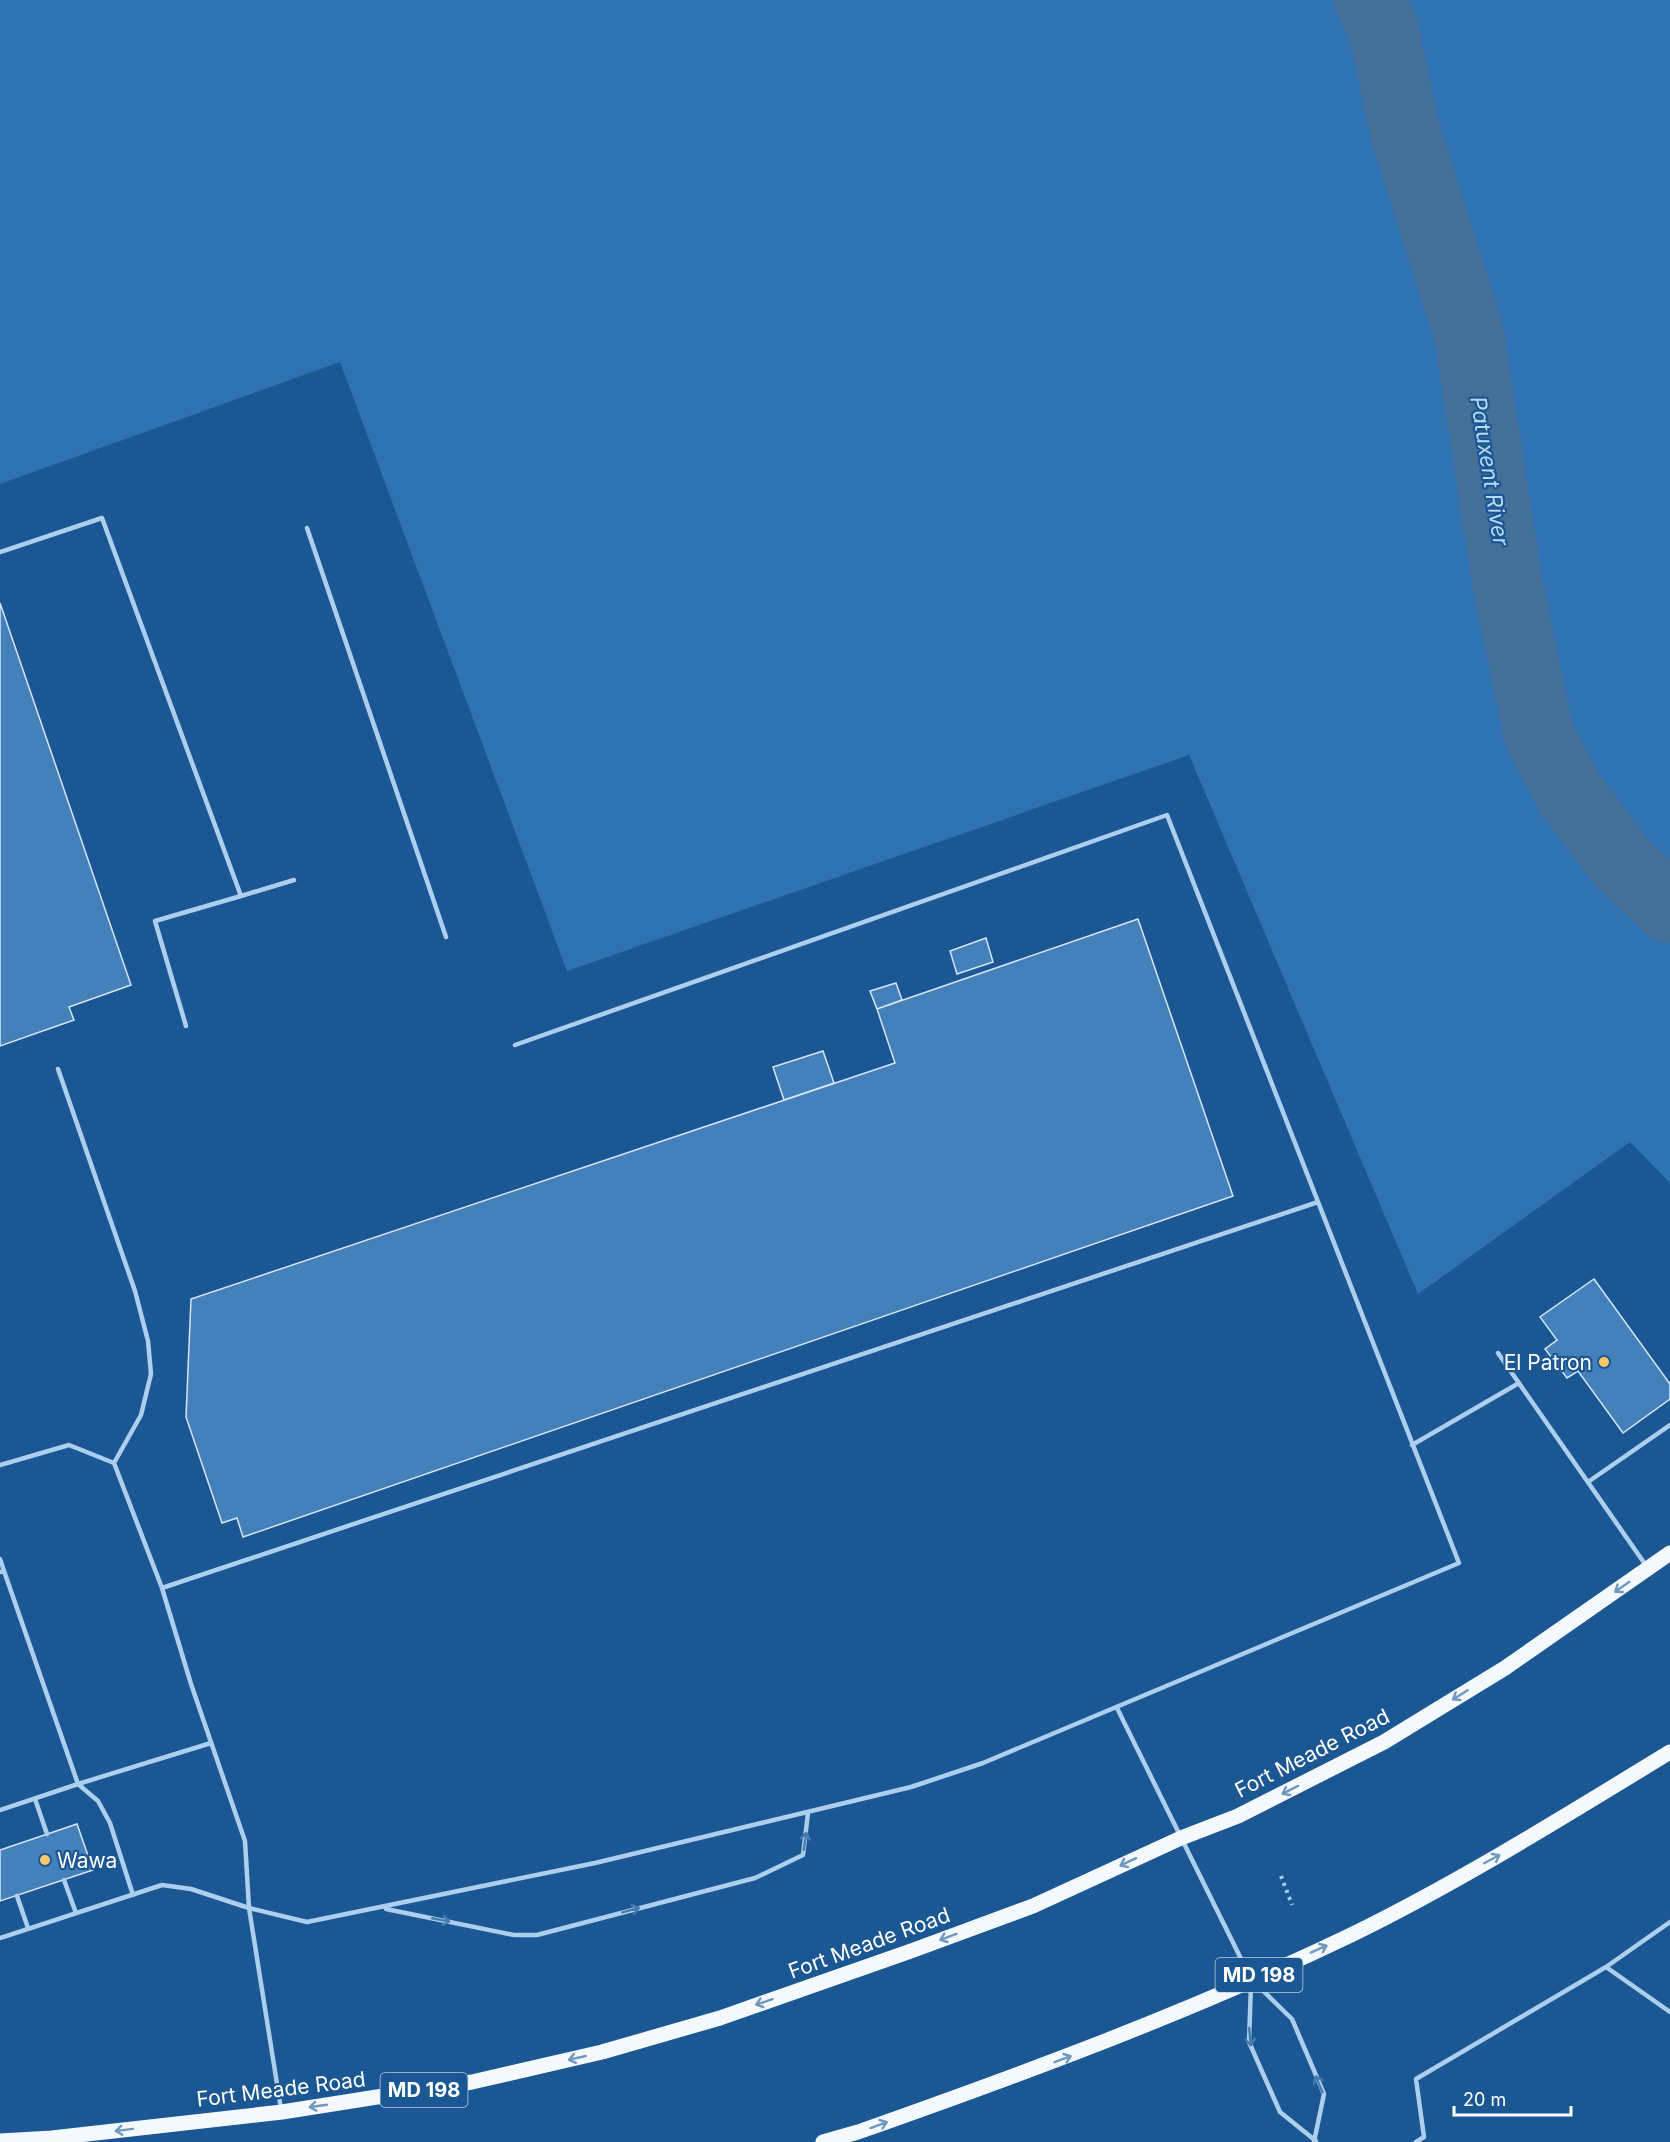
<svg xmlns="http://www.w3.org/2000/svg" width="1670" height="2142" viewBox="0 0 1670 2142" font-family="Inter,sans-serif">
  <rect width="100%" height="100%" fill="#1b5893"/>
  <path fill="#2e72b1" d="M 0,0 L 1670,0 L 1670,1183 L 1630,1142 L 1418,1294 L 1189,755 L 567,971 L 340,362 L 0,484 Z"/>
  <g fill="none" stroke-linecap="round" stroke-linejoin="round">
    <path stroke="#446f99" stroke-width="70" d="M 1369,0 L 1383,27 L 1405,131 L 1469,334 L 1507,581 L 1539,735 L 1570,794 L 1621,862 L 1670,908"/>
  </g>
  <path fill="#4481ba" stroke="#d2e7fb" stroke-width="1.5" d="M 0,603 L 131,985 L 69,1007 L 74,1020 L 0,1046 Z
    M 1138,919 L 1233,1196 L 243,1537 L 237,1518 L 222,1523 L 186,1417 L 191,1299 L 895,1063 L 877,1009 Z
    M 986,938 L 993,962 L 957,974 L 950,951 Z
    M 896,983 L 902,1000 L 877,1009 L 870,991 Z
    M 823,1051 L 834,1083 L 784,1100 L 773,1067 Z
    M 1594,1279 L 1670,1384 L 1670,1399 L 1623,1433 L 1578,1371 L 1567,1378 L 1545,1349 L 1557,1340 L 1540,1317 Z
    M 77,1824 L 93,1870 L 0,1901 L 0,1850 Z"/>
  <g fill="none" stroke-linecap="round" stroke-linejoin="round">
    <path stroke="#accfef" stroke-width="4" stroke-dasharray="3 4.5" stroke-linecap="butt" d="M 1281,1876 L 1292,1905"/>
    <path stroke="#accfef" stroke-width="4.5" d="M 307,528 L 446,937
      M 0,552 L 102,518 L 241,896 L 155,921 L 186,1026
      M 241,896 L 294,880
      M 58,1069 L 135,1291 L 148,1341 L 151,1374 L 141,1415 L 114,1463
      M 1498,1353 L 1647,1567
      M 1412,1445 L 1519,1383
      M 0,1465 L 69,1445 L 114,1463 L 162,1588 L 191,1684 L 245,1841 L 249,1908 L 281,2109
      M 1588,1482 L 1670,1425
      M 0,1559 L 4,1571 L 0,1572
      M 162,1588 L 1318,1202
      M 1117,1708 L 1251,1979 L 1292,2019 L 1324,2094 L 1314,2142
      M 78,1784 L 211,1743
      M 78,1784 L 98,1801 L 110,1823 L 133,1895
      M 35,1799 L 47,1834
      M 0,1810 L 78,1784 L 4,1571
      M 64,1880 L 76,1913
      M 17,1896 L 28,1928
      M 386,1909 L 514,1935 L 537,1935 L 755,1878 L 803,1855 L 808,1813
      M 0,1938 L 162,1885 L 191,1889 L 249,1908 L 307,1922 L 595,1863 L 911,1787 L 983,1763 L 1459,1563 L 1167,815 L 515,1045
      M 1606,1967 L 1670,1922
      M 1251,1984 L 1249,2042 L 1280,2112 L 1316,2141
      M 1416,2142 L 1424,2137 L 1416,2079 L 1606,1967 L 1670,2012"/>
    <path stroke="#f4f9ff" stroke-width="15" d="M 0,2141 L 52,2138 L 282,2112 L 472,2082 L 602,2052 L 720,2018 L 911,1951 L 1033,1906 L 1181,1838 L 1238,1816 L 1384,1742 L 1505,1668 L 1670,1553
      M 823,2142 L 858,2132 C 1025,2073 1191,2012 1351,1935 C 1461,1881 1565,1816 1670,1752"/>
  </g>
  <defs><path id="oneway-shaft" d="M-6 0H5M1.5-3L5.5 0L1.5 3" fill="none" stroke-width="1.6" stroke-linecap="round" stroke-linejoin="round" transform="scale(1.5)"/></defs>
  <g stroke="#7298be">
    <use href="#oneway-shaft" transform="translate(1622 1587) rotate(145)"/>
    <use href="#oneway-shaft" transform="translate(1460 1695) rotate(148)"/>
    <use href="#oneway-shaft" transform="translate(1290 1790) rotate(153)"/>
    <use href="#oneway-shaft" transform="translate(1492 1859) rotate(-28)"/>
    <use href="#oneway-shaft" transform="translate(1128 1862) rotate(155)"/>
    <use href="#oneway-shaft" transform="translate(948 1937) rotate(159)"/>
    <use href="#oneway-shaft" transform="translate(1319 1949) rotate(-24)"/>
    <use href="#oneway-shaft" transform="translate(764 2002) rotate(161)"/>
    <use href="#oneway-shaft" transform="translate(577 2058) rotate(167)"/>
    <use href="#oneway-shaft" transform="translate(1063 2059) rotate(-21)"/>
    <use href="#oneway-shaft" transform="translate(318 2106) rotate(172)"/>
    <use href="#oneway-shaft" transform="translate(879 2125) rotate(-20)"/>
    <use href="#oneway-shaft" transform="translate(124 2130) rotate(173)"/>
  </g>
  <g stroke="#467caf">
    <use href="#oneway-shaft" transform="translate(805 1841) rotate(-82)"/>
    <use href="#oneway-shaft" transform="translate(631 1910) rotate(-15)"/>
    <use href="#oneway-shaft" transform="translate(441 1920) rotate(11)"/>
    <use href="#oneway-shaft" transform="translate(1250 2037) rotate(85)"/>
    <use href="#oneway-shaft" transform="translate(1319 2084) rotate(-113)"/>
  </g>
  <g fill="#ffc96a" stroke="#1b5893" stroke-width="2">
    <circle cx="1604" cy="1362" r="6"/>
    <circle cx="45" cy="1860" r="6"/>
  </g>
  <g text-anchor="middle" dominant-baseline="central" stroke-width="4.5" stroke-linejoin="round" paint-order="stroke">
    <g fill="#1b5893" stroke="#bbcddf" stroke-width="1.5">
      <rect x="1215.5" y="1958" width="87" height="34" rx="4.5"/>
      <rect x="380.5" y="2073" width="87" height="34" rx="4.5"/>
    </g>
    <g font-size="20" font-weight="bold" fill="#fff">
      <text x="1259" y="1975">MD 198</text>
      <text x="424" y="2090">MD 198</text>
    </g>
    <g font-size="21" fill="#fff" stroke="#1b5893" text-anchor="end">
      <text x="1592" y="1362">El Patron</text>
      <text x="57" y="1860" text-anchor="start">Wawa</text>
    </g>
    <g font-size="21" fill="#fff" stroke="#1b5893">
      <text transform="translate(1312 1753) rotate(-27)">Fort Meade Road</text>
      <text transform="translate(869 1943) rotate(-20)">Fort Meade Road</text>
      <text transform="translate(281 2089) rotate(-7)">Fort Meade Road</text>
    </g>
    <g font-size="22" font-style="italic" fill="#b8d9f6" stroke="#1b5893">
      <text transform="translate(1490 471) rotate(81)">Patuxent River</text>
    </g>
  </g>
  <path d="M1454 2106v9h117v-9" fill="none" stroke="#ffffff" stroke-width="3"/>
  <text x="1463" y="2106" font-size="18" fill="#ffffff" stroke="#1b5893" stroke-width="4.5" paint-order="stroke">20 m</text>
</svg>
